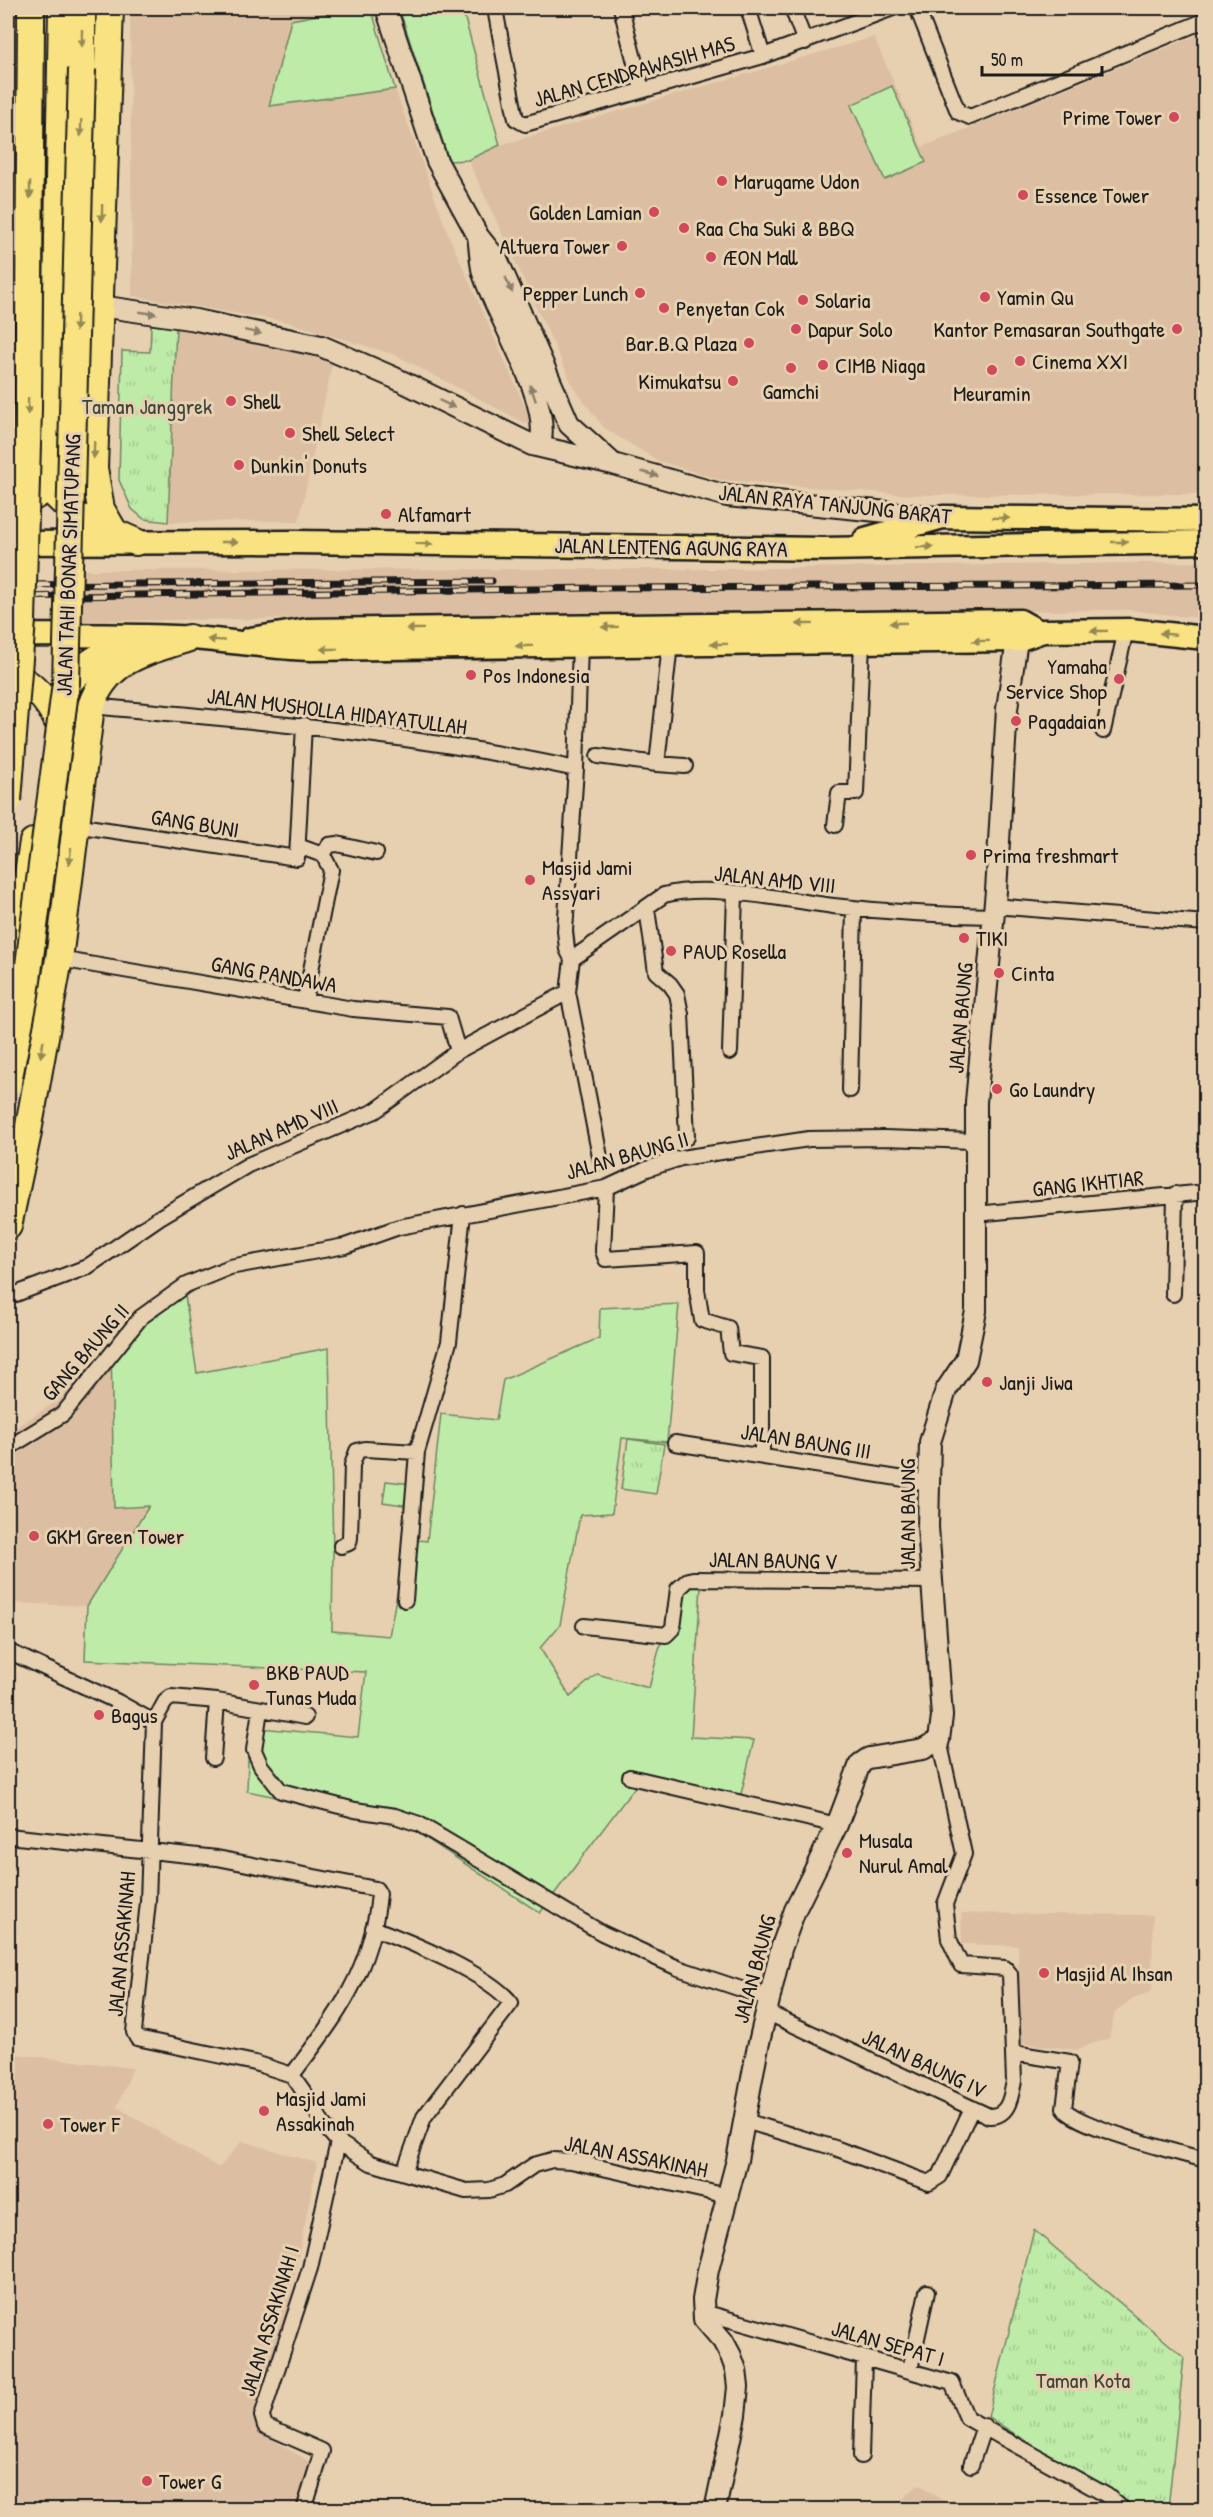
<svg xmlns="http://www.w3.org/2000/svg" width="1213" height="2517" viewBox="0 0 1213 2517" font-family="'Patrick Hand',sans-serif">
  <defs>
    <pattern id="park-tufts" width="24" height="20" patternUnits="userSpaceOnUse" patternTransform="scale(1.5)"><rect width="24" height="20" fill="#bfeba8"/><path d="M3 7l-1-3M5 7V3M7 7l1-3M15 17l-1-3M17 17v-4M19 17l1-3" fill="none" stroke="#a4c990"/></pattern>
  </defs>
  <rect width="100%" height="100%" fill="#e7d0b0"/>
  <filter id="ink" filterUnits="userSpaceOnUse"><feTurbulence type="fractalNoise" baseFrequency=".0167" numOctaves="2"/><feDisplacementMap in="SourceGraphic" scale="12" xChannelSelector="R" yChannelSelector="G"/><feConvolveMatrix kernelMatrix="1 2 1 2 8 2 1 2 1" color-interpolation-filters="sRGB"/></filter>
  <g filter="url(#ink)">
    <path fill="#dcbfa2" d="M 130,8 L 356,8 L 291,20 L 270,106 L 395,89 L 449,236 L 532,422 L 525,423 L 395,355 L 287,322 L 132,296 Z
      M 1205,32 L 1205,494 L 910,495 L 721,480 L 658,461 L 604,428 L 574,388 L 468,160 L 500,145 L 874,37 L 922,147 Z
      M 176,327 L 333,361 L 299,521 L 168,522 Z
      M 1205,562 L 1205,619 L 1129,610 L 82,621 L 83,570 L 721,569 Z
      M 111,1344 L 114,1508 L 149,1506 L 87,1606 L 8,1603 L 8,1432 L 57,1401 Z
      M 961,1913 L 1153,1915 L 1152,1991 L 1131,2000 L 1115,2012 L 1109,2038 L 1076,2050 L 1021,2043 L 1018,1946 L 962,1944 Z
      M 8,2053 L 133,2068 L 117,2107 L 219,2168 L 242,2141 L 317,2163 L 263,2434 L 317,2466 L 299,2509 L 8,2510 Z
      M 919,2484 L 945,2502 L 950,2509 L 892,2509 Z"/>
    <path fill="#bfeba8" stroke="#6e8462" stroke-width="1.5" d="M 356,8 L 371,8 L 395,89 L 269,106 L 291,20 Z
      M 399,8 L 462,8 L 500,145 L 468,160 L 449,161 Z
      M 892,86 L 926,162 L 885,180 L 851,105 Z
      M 184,1289 L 197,1373 L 329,1348 L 333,1553 L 332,1631 L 389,1636 L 407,1539 L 427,1541 L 441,1414 L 496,1420 L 503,1380 L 599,1338 L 600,1308 L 679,1304 L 667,1442 L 622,1438 L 612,1513 L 580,1515 L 560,1625 L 540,1648 L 570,1697 L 597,1674 L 649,1688 L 675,1588 L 701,1586 L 691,1737 L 754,1740 L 741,1794 L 637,1784 L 540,1913 L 403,1823 L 247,1791 L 249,1727 L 358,1737 L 366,1672 L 85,1660 L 87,1606 L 149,1506 L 114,1508 L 111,1344 Z
      M 386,1481 L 412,1484 L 410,1506 L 383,1502 Z"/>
    <path fill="url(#park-tufts)" stroke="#6e8462" stroke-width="1.5" d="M 151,325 L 176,327 L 168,522 L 144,519 L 132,509 L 119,480 L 122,351 L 150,352 Z
      M 628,1439 L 664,1444 L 656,1494 L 621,1489 Z
      M 1034,2230 L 1184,2357 L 1168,2509 L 1134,2509 L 988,2417 Z"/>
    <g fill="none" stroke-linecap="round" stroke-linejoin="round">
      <g stroke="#1c1c1c" stroke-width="18">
        <path id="street" d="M 621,8 L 642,90
          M 748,8 L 763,56
          M 792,8 L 805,42
          M 917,8 L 958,112 L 970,117 L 1206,20
          M 495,9 L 516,119 L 525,124 L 763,56 L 893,8
          M 580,645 L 576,769 L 565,931 L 567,949 L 572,959 L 568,992 L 601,1162
          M 91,706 C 254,721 416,734 576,769
          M 1103,731 L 1126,630
          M 598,756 L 657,764 L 670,644
          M 657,764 L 685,766
          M 74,825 L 297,858 L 304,725
          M 835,825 L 839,793 L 856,793 L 862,642
          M 298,846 L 323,855 L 331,870 L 305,1000
          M 323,855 L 329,845 L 337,844 L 376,853
          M 994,906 L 1206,923
          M 647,909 L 656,972 L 670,984 L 677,994 L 681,1014 L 687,1137
          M 59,959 L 353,1009 L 448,1017 L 458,1051
          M 572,959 L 664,895 C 709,883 786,900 833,906 C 886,912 940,915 993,916
          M 730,1052 L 735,894
          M 850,1090 L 854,908
          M 606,1188 L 603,1251 L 606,1259 L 697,1253 L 697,1290 L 702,1320 L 728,1328 L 731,1353 L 762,1358 L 762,1455
          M 976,1214 L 1206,1192
          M 1173,1294 L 1175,1194
          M 8,1297 L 87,1267 L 160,1217 L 248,1165 L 375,1111 L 458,1051 L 568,992
          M 675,1443 L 930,1483
          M 8,1448 L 63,1414 L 141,1317 L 186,1285 L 230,1267 L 345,1246 L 399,1227 L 606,1188 L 647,1169 L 681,1158 L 809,1139 L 884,1138 L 974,1141
          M 341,1546 L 349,1543 L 350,1538 L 352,1465 L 357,1451 L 365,1449 L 417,1452
          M 405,1600 L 417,1452 L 449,1342 L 463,1214
          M 584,1626 L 666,1635 L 673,1628 L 678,1589 L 688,1580 L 693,1579 L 931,1581
          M 8,1651 L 118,1702 L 154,1722
          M 260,1710 L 254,1750 L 261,1766 L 281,1791 L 355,1810 L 395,1816 L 419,1824 L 602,1933 L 678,1968 L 768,1998
          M 305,1717 L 217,1701 L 171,1697 L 165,1702 L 154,1722 L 148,1902 L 134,2032 L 137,2038 L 255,2063 L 292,2075 L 313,2105 L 322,2123 L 338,2142 L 371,2163 L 449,2186 L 466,2191 L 489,2190 L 505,2185 L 534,2165 L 552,2160 L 571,2161 L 728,2196
          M 213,1758 L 217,1701
          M 630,1777 L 837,1825
          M 8,1836 L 217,1858 L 376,1889 L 379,1894 C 372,1970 337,2016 292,2075
          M 373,1928 C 408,1941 489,1974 511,2003 L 424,2117 L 404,2172
          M 766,2012 L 989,2116 C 1009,2117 1011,2096 1014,2081 L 1010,1974 L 1005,1968 L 961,1965 L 949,1939 L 945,1904 L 964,1854 L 939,1740
          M 1014,2053 L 1070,2062 L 1064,2108 C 1071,2125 1182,2154 1206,2160
          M 745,2121 L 835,2148 L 929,2183 L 940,2176 L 972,2108
          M 703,2312 L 952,2383 L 967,2418 L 1106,2495 L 1124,2510
          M 910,2370 L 927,2292
          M 861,2456 L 864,2359
          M 971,2465 L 984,2426
          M 304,2510 L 322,2451 L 265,2426 L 262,2416 L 310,2268 L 338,2142"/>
      </g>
      <g stroke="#1c1c1c" stroke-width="24">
        <path id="secondary" d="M 386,8 L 437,161 L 478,236 L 498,261 L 569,424 L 611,462
          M 478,236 C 480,248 480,262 483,273 C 497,318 549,396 541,440 L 532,445
          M 100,306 L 196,320 L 321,346 L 395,378 L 532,445 L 613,464 L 727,496 L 937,517
          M 715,2510 L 735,2415 L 738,2387 L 736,2370 L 731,2356 L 723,2341 L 704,2319 L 703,2300 L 708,2270 L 737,2160 L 757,2051 L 781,1949 L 795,1910 L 837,1825 L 860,1764 L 869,1758 L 923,1749 L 939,1740 L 942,1716 L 928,1527 L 930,1442 L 946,1390 L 966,1360 L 976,1311 L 976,1102 L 996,891 L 1007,709 L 1017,640"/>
      </g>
      <g stroke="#1c1c1c" stroke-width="27">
        <path id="primary" d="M 865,539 L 943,517 L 1206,520
          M 8,543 L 295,542 L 824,549 L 1206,542
          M 8,635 C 69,636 131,634 192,638 C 232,641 271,648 311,649 L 1017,640 L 1043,631 L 1130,630 L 1206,638
          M 250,639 L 307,630 L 1020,621 L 1038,631"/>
      </g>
      <g stroke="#1c1c1c" stroke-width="30">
        <path id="highway" d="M 31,8 L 31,27
          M 62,8 L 56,352 L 47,487 L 77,516 L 136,542
          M 82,8 L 82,69
          M 110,8 L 94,468 L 101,509 L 115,533
          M 8,377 L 27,376 L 47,364
          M 8,503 L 30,499 L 45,490
          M 8,672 C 32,682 48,700 59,724
          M 59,698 C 77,664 108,650 144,638
          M 8,995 L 33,842
          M 8,1226 L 27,1137 L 59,959 L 91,706 C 108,658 145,653 189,638"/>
      </g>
      <use href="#street" stroke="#e7d0b0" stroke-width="14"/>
      <use href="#secondary" stroke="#e7d0b0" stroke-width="20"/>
      <use href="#primary" stroke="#f8e281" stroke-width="22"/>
      <use href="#highway" stroke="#f8e281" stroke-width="26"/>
      <g stroke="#1c1c1c" stroke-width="7">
        <path id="rail" d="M 8,585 L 492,581
          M 8,597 L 594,588 L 1206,585"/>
      </g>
      <use href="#rail" stroke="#e7d0b0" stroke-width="4.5" stroke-dasharray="14" stroke-linecap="butt"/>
      <g stroke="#1c1c1c" stroke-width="30" stroke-linecap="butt">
        <path id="highway-bridge" d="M 8,800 L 22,620 L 28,409 L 31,27
          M 8,1082 L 25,995 L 66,683 L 82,69"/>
      </g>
      <use href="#highway-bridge" stroke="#f8e281" stroke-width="26"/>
    </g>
    <defs><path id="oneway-solid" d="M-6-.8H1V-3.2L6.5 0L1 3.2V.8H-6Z" transform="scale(1.5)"/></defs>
    <g fill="#958954">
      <use href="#oneway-solid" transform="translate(82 38) rotate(90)"/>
      <use href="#oneway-solid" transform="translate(81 128) rotate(92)"/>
      <use href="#oneway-solid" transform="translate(30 190) rotate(90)"/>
      <use href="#oneway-solid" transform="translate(102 213) rotate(91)"/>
      <use href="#oneway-solid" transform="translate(76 323) rotate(92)"/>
      <use href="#oneway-solid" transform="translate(28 406) rotate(91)"/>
      <use href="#oneway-solid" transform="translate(94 450) rotate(92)"/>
      <use href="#oneway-solid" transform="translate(1001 518) rotate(1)"/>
      <use href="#oneway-solid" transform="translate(229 542)"/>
      <use href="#oneway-solid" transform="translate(1120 542)"/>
      <use href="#oneway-solid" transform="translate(424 544) rotate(1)"/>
      <use href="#oneway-solid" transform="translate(925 547) rotate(-2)"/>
      <use href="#oneway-solid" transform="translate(898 623) rotate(179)"/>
      <use href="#oneway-solid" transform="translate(805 624) rotate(179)"/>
      <use href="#oneway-solid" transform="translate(610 627) rotate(179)"/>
      <use href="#oneway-solid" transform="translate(415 629) rotate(179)"/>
      <use href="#oneway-solid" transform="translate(1099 631) rotate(179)"/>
      <use href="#oneway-solid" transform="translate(1168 634) rotate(-174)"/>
      <use href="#oneway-solid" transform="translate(216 640) rotate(-176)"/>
      <use href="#oneway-solid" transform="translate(981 641) rotate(179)"/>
      <use href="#oneway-solid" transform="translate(719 644) rotate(179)"/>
      <use href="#oneway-solid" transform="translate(524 646) rotate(179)"/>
      <use href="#oneway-solid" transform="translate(329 649) rotate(179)"/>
      <use href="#oneway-solid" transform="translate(70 856) rotate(97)"/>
      <use href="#oneway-solid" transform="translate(42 1049) rotate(100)"/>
    </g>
    <g fill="#8c7f6d">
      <use href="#oneway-solid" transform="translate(509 285) rotate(66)"/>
      <use href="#oneway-solid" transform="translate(148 313) rotate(8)"/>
      <use href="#oneway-solid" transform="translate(253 332) rotate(12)"/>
      <use href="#oneway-solid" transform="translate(533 393) rotate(-109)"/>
      <use href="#oneway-solid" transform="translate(447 404) rotate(26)"/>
      <use href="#oneway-solid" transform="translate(650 474) rotate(16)"/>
    </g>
  </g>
  <g fill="#d1495b" stroke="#e7d0b0" stroke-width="2">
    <circle cx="1174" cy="117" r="6"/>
    <circle cx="722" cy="181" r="6"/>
    <circle cx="1023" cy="195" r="6"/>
    <circle cx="654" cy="212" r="6"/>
    <circle cx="684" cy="228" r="6"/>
    <circle cx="622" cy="246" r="6"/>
    <circle cx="711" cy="257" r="6"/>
    <circle cx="640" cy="293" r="6"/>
    <circle cx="985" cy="297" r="6"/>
    <circle cx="803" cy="300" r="6"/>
    <circle cx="664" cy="308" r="6"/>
    <circle cx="796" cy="329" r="6"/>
    <circle cx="1177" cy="329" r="6"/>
    <circle cx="749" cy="343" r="6"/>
    <circle cx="1020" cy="361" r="6"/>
    <circle cx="823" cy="365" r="6"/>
    <circle cx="791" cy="368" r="6"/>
    <circle cx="992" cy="370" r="6"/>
    <circle cx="733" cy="381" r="6"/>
    <circle cx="231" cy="401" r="6"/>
    <circle cx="290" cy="433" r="6"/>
    <circle cx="239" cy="465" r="6"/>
    <circle cx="386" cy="514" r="6"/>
    <circle cx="471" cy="675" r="6"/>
    <circle cx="1119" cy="679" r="6"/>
    <circle cx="1016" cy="721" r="6"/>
    <circle cx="971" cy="855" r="6"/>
    <circle cx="530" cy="880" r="6"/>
    <circle cx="964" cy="938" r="6"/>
    <circle cx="671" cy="951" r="6"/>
    <circle cx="999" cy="973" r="6"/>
    <circle cx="997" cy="1089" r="6"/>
    <circle cx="987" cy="1382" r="6"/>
    <circle cx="34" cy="1536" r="6"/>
    <circle cx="254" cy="1685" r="6"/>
    <circle cx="99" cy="1715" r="6"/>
    <circle cx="847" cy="1853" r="6"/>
    <circle cx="1044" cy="1973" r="6"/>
    <circle cx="264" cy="2111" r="6"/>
    <circle cx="48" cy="2124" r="6"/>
    <circle cx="147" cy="2481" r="6"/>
  </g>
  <g text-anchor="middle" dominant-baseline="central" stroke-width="6" stroke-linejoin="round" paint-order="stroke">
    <g font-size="22" fill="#1c1c1c" stroke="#e7d0b0">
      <text transform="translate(634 71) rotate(-16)">JALAN CENDRAWASIH MAS</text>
      <text transform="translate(835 504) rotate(6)">JALAN RAYA TANJUNG BARAT</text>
      <text transform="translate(671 547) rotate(1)">JALAN LENTENG AGUNG RAYA</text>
      <text transform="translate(68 565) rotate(-88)">JALAN TAHI BONAR SIMATUPANG</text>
      <text transform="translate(337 711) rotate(7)">JALAN MUSHOLLA HIDAYATULLAH</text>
      <text transform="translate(195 823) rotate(9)">GANG BUNI</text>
      <text transform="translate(775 879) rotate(6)">JALAN AMD VIII</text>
      <text transform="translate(274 974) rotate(10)">GANG PANDAWA</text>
      <text transform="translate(960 1018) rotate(-85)">JALAN BAUNG</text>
      <text transform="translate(281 1129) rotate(-24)">JALAN AMD VIII</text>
      <text transform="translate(627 1155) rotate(-16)">JALAN BAUNG II</text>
      <text transform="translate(1088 1183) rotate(-6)">GANG IKHTIAR</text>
      <text transform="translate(85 1352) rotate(-49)">GANG BAUNG II</text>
      <text transform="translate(806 1441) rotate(9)">JALAN BAUNG III</text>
      <text transform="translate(907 1514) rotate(-90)">JALAN BAUNG</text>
      <text transform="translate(773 1560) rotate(1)">JALAN BAUNG V</text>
      <text transform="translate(121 1944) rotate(-85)">JALAN ASSAKINAH</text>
      <text transform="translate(754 1969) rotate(-75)">JALAN BAUNG</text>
      <text transform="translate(924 2063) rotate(25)">JALAN BAUNG IV</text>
      <text transform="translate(636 2156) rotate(11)">JALAN ASSAKINAH</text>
      <text transform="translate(269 2321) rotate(-73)">JALAN ASSAKINAH I</text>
      <text transform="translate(888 2343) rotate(16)">JALAN SEPAT I</text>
    </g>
    <g font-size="22" fill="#1c1c1c" stroke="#e7d0b0" text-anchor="start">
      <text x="1162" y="117" text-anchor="end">Prime Tower</text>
      <text x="734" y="181">Marugame Udon</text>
      <text x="1035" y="195">Essence Tower</text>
      <text x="642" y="212" text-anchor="end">Golden Lamian</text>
      <text x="696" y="228">Raa Cha Suki &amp; BBQ</text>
      <text x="610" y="246" text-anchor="end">Altuera Tower</text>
      <text x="723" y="257">ÆON Mall</text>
      <text x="628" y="293" text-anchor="end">Pepper Lunch</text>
      <text x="997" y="297">Yamin Qu</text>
      <text x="815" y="300">Solaria</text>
      <text x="676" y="308">Penyetan Cok</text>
      <text x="808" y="329">Dapur Solo</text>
      <text x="1165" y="329" text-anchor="end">Kantor Pemasaran Southgate</text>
      <text x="737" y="343" text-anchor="end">Bar.B.Q Plaza</text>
      <text x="1032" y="361">Cinema XXI</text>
      <text x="835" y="365">CIMB Niaga</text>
      <text x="721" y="381" text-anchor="end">Kimukatsu</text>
      <text x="791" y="391" text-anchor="middle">Gamchi</text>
      <text x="992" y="393" text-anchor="middle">Meuramin</text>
      <text x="243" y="401">Shell</text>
      <text x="302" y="433">Shell Select</text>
      <text x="251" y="465">Dunkin' Donuts</text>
      <text x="398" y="514">Alfamart</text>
      <text x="1107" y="666" text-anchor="end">Yamaha<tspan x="1107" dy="25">Service Shop</tspan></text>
      <text x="483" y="675">Pos Indonesia</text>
      <text x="1028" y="721">Pagadaian</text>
      <text x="983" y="855">Prima freshmart</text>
      <text x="542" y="867">Masjid Jami<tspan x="542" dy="25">Assyari</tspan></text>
      <text x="976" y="938">TIKI</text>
      <text x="683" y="951">PAUD Rosella</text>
      <text x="1011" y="973">Cinta</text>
      <text x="1009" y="1089">Go Laundry</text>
      <text x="999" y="1382">Janji Jiwa</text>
      <text x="46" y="1536">GKM Green Tower</text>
      <text x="266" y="1672">BKB PAUD<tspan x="266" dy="25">Tunas Muda</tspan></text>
      <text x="111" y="1715">Bagus</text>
      <text x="859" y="1840">Musala<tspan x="859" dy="25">Nurul Amal</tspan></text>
      <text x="1056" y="1973">Masjid Al Ihsan</text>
      <text x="276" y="2098">Masjid Jami<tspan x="276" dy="25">Assakinah</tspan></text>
      <text x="60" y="2124">Tower F</text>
      <text x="159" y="2481">Tower G</text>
    </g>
    <g font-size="22" fill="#3d4538" stroke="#e7d0b0">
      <text x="147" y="406">Taman Janggrek</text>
      <text x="1083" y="2380">Taman Kota</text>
    </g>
  </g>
  <rect width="1213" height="2517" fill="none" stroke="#e7d0b0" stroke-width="30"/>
  <rect x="15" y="15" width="1183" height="2487" fill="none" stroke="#1c1c1c" stroke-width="2" filter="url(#ink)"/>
  <path d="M982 66v9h120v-9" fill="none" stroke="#1c1c1c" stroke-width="3"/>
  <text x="991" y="66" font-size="18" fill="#1c1c1c" stroke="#e7d0b0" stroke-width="4.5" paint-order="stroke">50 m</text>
</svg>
